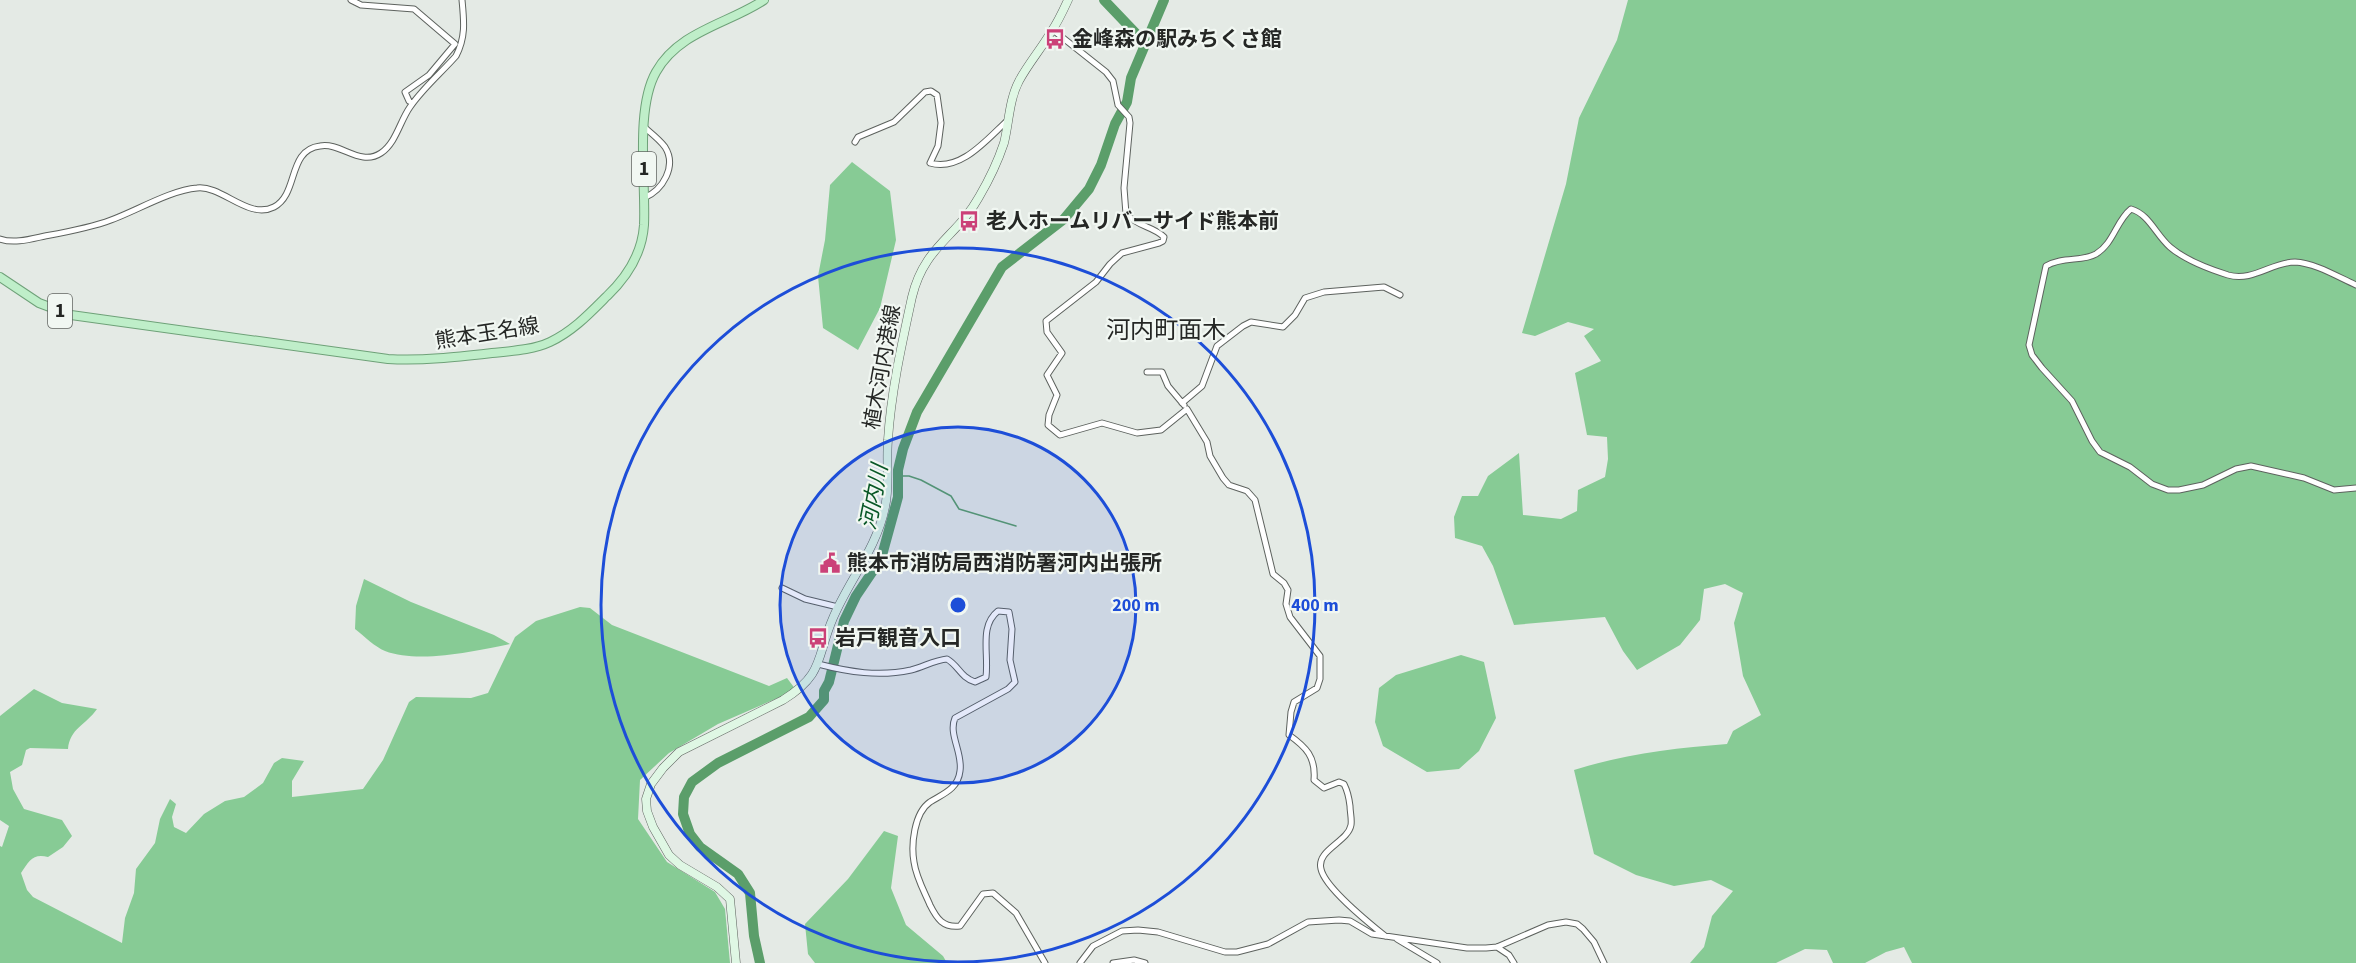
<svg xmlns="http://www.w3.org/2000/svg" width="2356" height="963" viewBox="0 0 2356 963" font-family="'Source Sans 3','Noto Sans JP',sans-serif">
  <rect width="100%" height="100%" fill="#e4eae5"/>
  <path fill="#87cb95" d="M 1628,0 L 2356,0 L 2356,963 L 1912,963 L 1904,947 L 1886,952 L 1865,963 L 1833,963 L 1827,950 L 1805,949 L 1776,963 L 1690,963 L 1704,947 L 1712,916 L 1733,891 L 1711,880 L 1674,886 L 1636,875 L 1594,854 L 1574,770 C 1625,754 1674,748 1727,744 L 1733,731 L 1761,715 L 1743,676 L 1734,623 L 1743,593 L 1725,584 L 1704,589 L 1700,620 L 1680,645 L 1637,670 L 1623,651 L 1605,617 L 1514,625 L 1493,566 L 1482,546 L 1455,538 L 1454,517 L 1462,496 L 1478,496 L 1488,476 L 1519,453 L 1523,515 L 1561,519 L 1577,511 L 1578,490 L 1605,477 L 1608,459 L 1607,437 L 1587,435 L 1575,373 L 1601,361 L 1584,336 L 1594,329 L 1568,322 L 1535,336 L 1522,333 L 1566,184 L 1579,118 L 1617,40 Z
    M 852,162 L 890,191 L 896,240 L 880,308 L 858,350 L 823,328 L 818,276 L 825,240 L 830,185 Z
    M 364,579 L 411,602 L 494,635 L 510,644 C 476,651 419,664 385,651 C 375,647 364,636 355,629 L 356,606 Z
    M 580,607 L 590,608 L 612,625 L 769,686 L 787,678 L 796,690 L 718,724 L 669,753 L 640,780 L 638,819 L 667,862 L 715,892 L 725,909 L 730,963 L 0,963 L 0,846 L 2,847 L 9,826 L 0,820 L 0,716 L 34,689 L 62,703 L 97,709 C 86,725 70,728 68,749 L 30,748 L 26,750 L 22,765 L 10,772 L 13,789 L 24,809 L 62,820 L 72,836 L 63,847 L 48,857 C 33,853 29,861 21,873 L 27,890 L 33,897 L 122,943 L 125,918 L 134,893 L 136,869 L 155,843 L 160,819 L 170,799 L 176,804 L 172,817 L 174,827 L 186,833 L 204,814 L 225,801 L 244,797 L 263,783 L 274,763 L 282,758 L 304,761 L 292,781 L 292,797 L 363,789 L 383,760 L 409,702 L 416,697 L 471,698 L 488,693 L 515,637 L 536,621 Z
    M 1461,655 L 1484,662 L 1496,718 L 1479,751 L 1459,769 L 1427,772 L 1383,746 L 1375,722 L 1379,688 L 1396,675 Z
    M 884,831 L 898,836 L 891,888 L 906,925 L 943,956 L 947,963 L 815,963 L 808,954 L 805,924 L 848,879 Z"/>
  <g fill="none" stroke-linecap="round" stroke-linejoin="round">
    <path stroke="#5b9e6a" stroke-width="1.5" d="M 898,476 L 909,476 L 921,480 L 951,496 L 959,509 L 1016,526"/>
    <path stroke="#5b9e6a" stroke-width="10" d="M 1104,0 L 1145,43
      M 760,963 L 754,936 L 750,893 L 738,874 L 700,847 L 690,834 L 683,814 L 684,797 L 692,782 L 718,763 L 809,717 L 824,700 L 824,691 L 829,682 L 844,621 L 856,596 L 881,559 L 898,497 L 898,470 L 903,449 L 917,412 L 1002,267 L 1064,219 L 1089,189 L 1101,165 L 1115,124 L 1127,102 L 1131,78 L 1164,0"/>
    <g stroke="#5d625e" stroke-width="7">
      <path id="street" d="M 351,0 L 361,5 L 414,9 L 455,44 L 429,75 L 405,92 L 409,101 L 413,103
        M 1053,30 L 1106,72 L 1113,81 L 1118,105 L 1129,117 L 1130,123 L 1124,188 L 1126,214 C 1138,227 1153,226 1164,237 L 1163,241 L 1159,243 L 1122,253 L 1110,264 L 1096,282 L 1046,321 L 1047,332 L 1062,353 L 1047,375 L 1057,395 L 1049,415 L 1048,425 L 1060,435 L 1102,423 L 1137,433 L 1161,430 L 1187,409 L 1207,442 L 1210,456 L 1223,478 L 1229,485 L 1247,491 L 1255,500 L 1273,574 L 1284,583 L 1288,590 L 1286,604 L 1290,617 L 1320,656 L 1320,679 L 1317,688 L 1294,702 L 1291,712 L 1289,735 C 1306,747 1316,757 1314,780 L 1324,788 L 1339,782 L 1344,784 C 1348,792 1349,797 1350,806 C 1350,812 1352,819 1351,825 C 1348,842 1316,850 1321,869 C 1325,888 1369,923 1385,936
        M 644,127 C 651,133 660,140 665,147 C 677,166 663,190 644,198
        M 855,142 L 858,137 L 894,122 L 925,92 L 931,91 L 937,95 L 941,123 L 938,146 L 930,163 C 961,172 987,139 1008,120
        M 0,239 C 14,244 31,239 45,236 C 67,232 90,228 111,220 C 136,211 171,190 197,188 C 222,185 248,220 274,207 C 299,194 287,150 320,146 C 341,142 360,167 381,153 C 396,143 400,121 410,107 C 423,88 441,73 456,56 C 466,37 464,21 462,0
        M 2356,285 C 2338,277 2315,263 2295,262 C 2272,262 2253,282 2228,275 C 2209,269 2185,260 2170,247 C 2156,235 2149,214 2131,209 C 2116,221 2114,243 2096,254 C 2082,262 2063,256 2046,266 L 2029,345 L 2032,355 L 2042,368 L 2072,401 L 2092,441 L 2100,452 L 2130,467 L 2152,484 L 2168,490 L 2179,490 L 2203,485 L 2236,469 L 2251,466 L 2304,478 L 2334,490 L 2356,488
        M 1147,372 L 1162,372 L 1168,386 L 1184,405
        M 1182,403 L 1202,386 L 1217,346 L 1243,326 L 1251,322 L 1283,327 L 1295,315 L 1305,298 L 1324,292 L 1384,287 L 1400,295
        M 782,588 L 805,599 L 838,607
        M 818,664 C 849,672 879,677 911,670 C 923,667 935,660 947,659 C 959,666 960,677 975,682 L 986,677 C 989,653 979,626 998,611 L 1009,612 L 1012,629 L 1010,660 L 1015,682 L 1008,689 L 955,718 C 948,734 963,753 960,771 C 958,789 943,794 930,802 C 914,813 911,845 914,862 C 916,877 924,891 930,905 C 937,919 943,928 960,926 L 983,894 L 993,893 L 1016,913 L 1045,963
        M 1397,939 L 1437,963
        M 1497,947 L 1509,955 L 1514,963
        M 1080,963 L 1093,946 L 1122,931 L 1138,930 L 1158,932 L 1225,952 L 1237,952 L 1268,944 L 1308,922 L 1339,920 L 1350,921 L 1372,934 L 1467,948 L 1486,948 L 1497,947 L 1548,925 L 1566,922 L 1577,924 L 1583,929 L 1594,942 L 1604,963
        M 1113,963 L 1134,960 L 1145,963"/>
    </g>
    <g stroke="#5d625e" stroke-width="9">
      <path id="secondary" d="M 736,963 L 730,899 L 717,887 L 680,865 L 669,855 L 653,827 L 647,811 L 646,799 L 651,784 L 663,768 L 679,752 L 783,700 C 825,674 816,657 833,618 C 849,580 877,548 885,507 C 890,485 886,462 888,440 C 891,392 902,343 912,297 C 924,246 957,237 979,197 C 989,180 998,161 1004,143 C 1009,123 1009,100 1019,81 C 1028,64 1041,49 1051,32 C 1058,22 1063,11 1068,0"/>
    </g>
    <g stroke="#6ea178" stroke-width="10">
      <path id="primary" d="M 0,277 L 39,303 L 71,315 L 388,359 C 423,361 457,357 492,353 C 511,351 533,350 550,342 C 573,331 589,314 607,296 C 627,277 642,254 644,225 C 646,182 635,109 656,72 C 679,31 728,24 764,0"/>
    </g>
    <use href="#street" stroke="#fff" stroke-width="5"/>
    <use href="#secondary" stroke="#dff7e4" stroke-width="8"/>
    <use href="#primary" stroke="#bfeec9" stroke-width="8"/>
  </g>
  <circle cx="958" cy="605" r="178" fill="#1d4ed8" fill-opacity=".12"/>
  <g fill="none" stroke="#1d4ed8" stroke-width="3">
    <circle cx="958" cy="605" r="178"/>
    <circle cx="958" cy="605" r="357"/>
  </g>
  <defs>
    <g id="bus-bare" transform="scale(1.62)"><path d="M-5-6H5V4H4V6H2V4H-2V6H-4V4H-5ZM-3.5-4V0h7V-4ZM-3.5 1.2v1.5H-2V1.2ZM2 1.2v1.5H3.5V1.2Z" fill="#cb4178" stroke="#f1f7f2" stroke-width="2.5" paint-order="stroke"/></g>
    <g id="civic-bare" transform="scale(1.62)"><path d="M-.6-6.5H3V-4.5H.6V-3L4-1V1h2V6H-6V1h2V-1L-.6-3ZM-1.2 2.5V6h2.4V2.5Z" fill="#cb4178" stroke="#f1f7f2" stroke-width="2.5" paint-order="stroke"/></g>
  </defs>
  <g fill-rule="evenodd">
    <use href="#bus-bare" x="1055" y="39"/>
    <use href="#bus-bare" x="969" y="221"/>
    <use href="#civic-bare" x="830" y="563"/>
    <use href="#bus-bare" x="818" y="638"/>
  </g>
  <g text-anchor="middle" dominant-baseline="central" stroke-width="4.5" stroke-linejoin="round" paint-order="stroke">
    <g fill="#f1f7f2" stroke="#626562" stroke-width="1.5">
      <rect x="632" y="152" width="24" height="34" rx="4.5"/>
      <rect x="48" y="294" width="24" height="34" rx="4.5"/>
    </g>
    <g font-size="20" font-weight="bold" fill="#252725">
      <text x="644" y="169">1</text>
      <text x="60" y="311">1</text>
    </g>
    <g font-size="21" font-weight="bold" fill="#252725" stroke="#f1f7f2" text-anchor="start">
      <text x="1072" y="39">金峰森の駅みちくさ館</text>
      <text x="986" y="221">老人ホームリバーサイド熊本前</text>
      <text x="847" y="563">熊本市消防局西消防署河内出張所</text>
      <text x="835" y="638">岩戸観音入口</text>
    </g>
    <g font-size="21" fill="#252725" stroke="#f1f7f2">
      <text transform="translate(487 333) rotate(-9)">熊本玉名線</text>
      <text transform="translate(882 367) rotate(-80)">植木河内港線</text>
    </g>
    <g font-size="22" font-style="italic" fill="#085726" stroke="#f1f7f2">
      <text transform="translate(874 497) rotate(-79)">河内川</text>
    </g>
    <g font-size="24" fill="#252725" stroke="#f1f7f2">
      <text x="1166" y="330">河内町面木</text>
    </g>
  </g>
  <circle cx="958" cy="605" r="9" fill="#1d4ed8" stroke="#f1f7f2" stroke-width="3"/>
  <g font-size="18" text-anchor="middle" font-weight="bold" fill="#1d4ed8" stroke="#f1f7f2" stroke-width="4.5" stroke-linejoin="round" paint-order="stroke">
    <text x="1136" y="611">200 m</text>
    <text x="1315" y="611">400 m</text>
  </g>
</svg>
